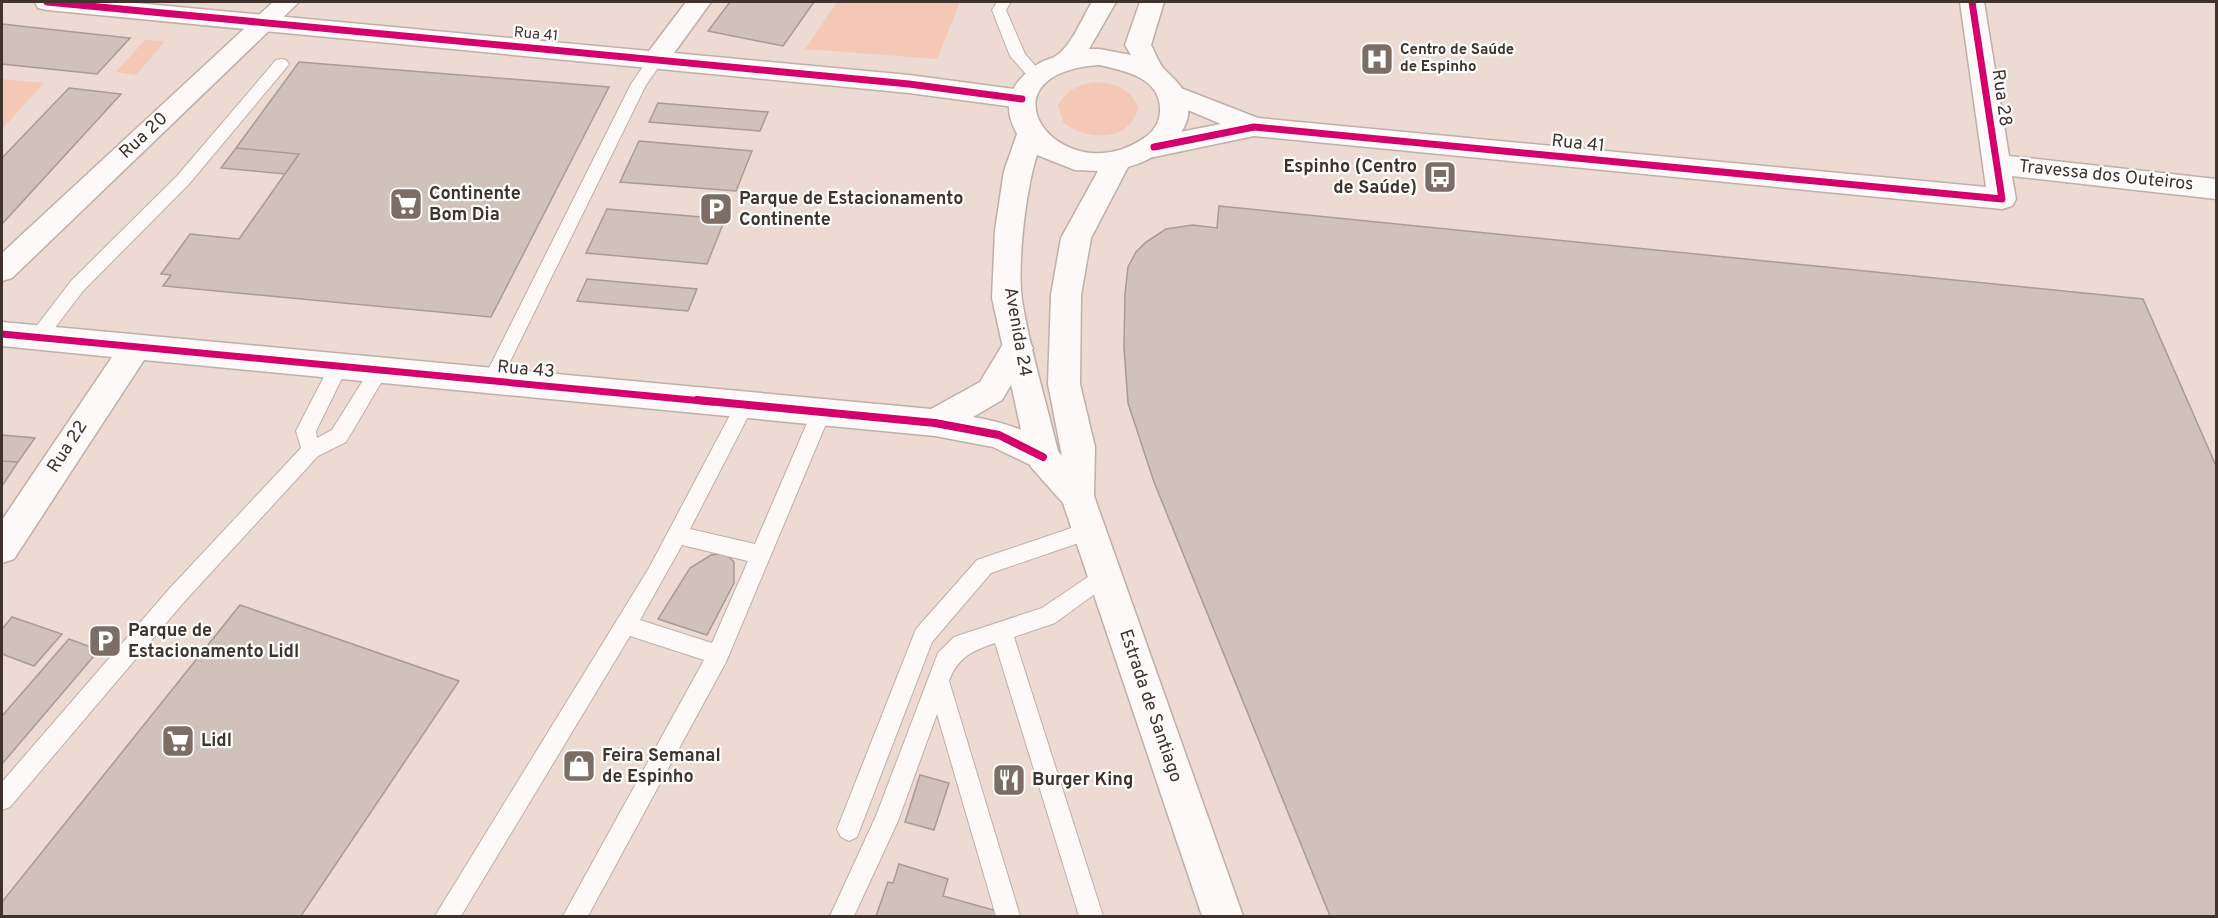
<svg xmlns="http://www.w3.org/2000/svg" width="2218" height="918" viewBox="0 0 2218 918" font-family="Overpass,sans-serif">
  <rect width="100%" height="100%" fill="#eddad2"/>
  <path fill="#f4c8b5" d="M 837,2 L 960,2 L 937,59 L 805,49 Z
    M 145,40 L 165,41 L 136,75 L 116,72 Z
    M 2,79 L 44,83 L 2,129 Z
    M 1094,82 C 1114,83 1132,88 1138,108 C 1130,143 1085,141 1063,122 L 1058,105 C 1066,90 1078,85 1094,82 Z"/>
  <path fill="#d0c1bb" stroke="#a89a94" stroke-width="1.5" d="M 730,2 L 814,2 L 783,46 L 708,31 Z
    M 2,24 L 65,31 L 130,38 L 97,74 L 2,64 Z
    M 299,62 L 609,87 L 491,317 L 163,286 L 171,275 L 161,274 L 190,234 L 239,239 L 299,154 L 236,148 Z
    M 69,88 L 121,94 L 2,224 L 2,158 Z
    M 658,103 L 768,112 L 760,131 L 649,122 Z
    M 639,141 L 752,151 L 736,191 L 620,182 Z
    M 236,148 L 299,154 L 285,174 L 221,168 Z
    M 1219,206 L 2143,299 L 2216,466 L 2216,916 L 1330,916 L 1154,482 L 1128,403 L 1124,347 L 1125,294 L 1128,267 L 1136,252 L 1146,242 L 1166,229 L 1193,225 L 1217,228 Z
    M 607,209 L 725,219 L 707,264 L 586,253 Z
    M 587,279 L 697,289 L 688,311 L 577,301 Z
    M 2,435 L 35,438 L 18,462 L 2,461 Z
    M 2,461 L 18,462 L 2,486 Z
    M 720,554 L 728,556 L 734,562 L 734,583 L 707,635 L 658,619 L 690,568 L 711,555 Z
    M 240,605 L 459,681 L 301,916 L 2,916 L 2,902 Z
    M 12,617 L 62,634 L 34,666 L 2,654 L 2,629 Z
    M 69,639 L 99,650 L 2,764 L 2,716 Z
    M 920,775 L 949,783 L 934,830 L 905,822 Z
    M 899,864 L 948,879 L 943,896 L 997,911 L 995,916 L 876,916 L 888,882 L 893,883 Z"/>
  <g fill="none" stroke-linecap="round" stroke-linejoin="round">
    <g stroke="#beafa9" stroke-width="2">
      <path id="lane" d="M 997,2 L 1011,2 L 1006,10 L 1025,54 L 1045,77 L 1042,81 L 1032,81 L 1010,56 L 992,10 Z
        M 656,54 L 664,59 L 646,85 L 500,382 L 498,387 L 491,390 L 484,387 L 482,382 L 631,84 L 651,55 Z
        M 281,59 L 286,60 L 289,64 L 286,68 L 189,184 L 83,291 L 44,342 L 32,342 L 29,337 L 32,332 L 71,281 L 177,176 L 276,60 Z
        M 339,359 L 346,361 L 348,366 L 316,431 L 317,438 L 332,430 L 372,366 L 379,364 L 386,366 L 388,371 L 346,442 L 318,456 L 184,602 L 10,807 L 2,810 L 2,782 L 170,588 L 301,448 L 296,431 L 332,361 Z
        M 745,397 L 752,400 L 754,405 L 690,529 L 755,544 L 814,407 L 821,404 L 828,407 L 831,412 L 726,662 L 588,916 L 563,916 L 704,660 L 630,636 L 461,916 L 435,916 L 649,568 L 738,400 ZM 682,545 L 748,561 L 712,643 L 640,620 Z
        M 1089,522 L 1096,525 L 1099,531 L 1096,537 L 991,573 L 932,642 L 857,837 L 849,841 L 841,837 L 837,829 L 916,629 L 977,560 Z
        M 1104,566 L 1111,568 L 1114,575 L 1111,582 L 1055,623 L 1014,637 L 1103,916 L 1079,916 L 995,643 C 972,651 958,657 949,681 L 1020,916 L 996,916 L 937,714 L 898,821 L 854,916 L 830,916 L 876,816 L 938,653 L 954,637 L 1042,608 Z"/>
    </g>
    <g stroke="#beafa9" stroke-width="3">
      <path id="street" d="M 35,2 L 125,2 L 649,51 L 686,2 L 711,2 L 674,53 L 909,75 L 1022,90 L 1031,93 L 1035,99 L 1031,105 L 1022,108 L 909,93 L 47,10 L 38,8 Z
        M 1960,2 L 1984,2 L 2009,156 L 2216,179 L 2216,199 L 2012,176 L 2016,199 L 2012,206 L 2002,209 L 1254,136 L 1154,157 L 1144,154 L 1140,147 L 1144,140 L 1154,137 L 1221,124 L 1164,100 L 1160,94 L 1164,88 L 1173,85 L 1258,118 L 1986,187 Z
        M 2,322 L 931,409 L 980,382 L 1006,339 L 1017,336 L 1028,339 L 1033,348 L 1002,400 L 973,417 C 998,421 1048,434 1059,457 L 1055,467 L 1043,471 L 993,447 L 935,436 L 144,360 L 14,559 L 2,563 L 2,520 L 112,357 L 2,346 Z"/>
    </g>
    <g stroke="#beafa9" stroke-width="3">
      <path id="secondary" d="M 273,2 L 299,2 L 12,278 L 2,281 L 2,253 Z"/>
    </g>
    <g stroke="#beafa9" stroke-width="3">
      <path id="primary" d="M 1092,2 L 1116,2 L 1089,49 L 1099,49 L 1131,55 L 1125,45 L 1140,2 L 1164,2 L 1151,45 C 1155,52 1159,64 1165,70 C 1173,78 1184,87 1187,99 C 1197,134 1155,160 1128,167 L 1091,238 L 1081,295 L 1080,384 L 1095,447 L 1094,496 L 1243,916 L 1202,916 L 1063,503 L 1031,467 L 1027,457 L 992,298 L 995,230 L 1004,171 L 1017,134 C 1000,103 1011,82 1038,64 C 1044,60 1051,59 1056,56 C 1072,45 1082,18 1092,2 ZM 1099,65 C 1126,71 1162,78 1160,112 C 1159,124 1153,132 1144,138 C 1061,195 972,74 1099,65 ZM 1037,155 L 1075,170 L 1098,171 L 1061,238 L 1051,295 L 1048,384 L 1062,456 L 1058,451 C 1046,401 1030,350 1022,300 C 1017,263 1026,189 1037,155 Z"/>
    </g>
    <use href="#lane" fill="#fcf9f8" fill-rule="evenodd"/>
    <use href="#street" fill="#fcf9f8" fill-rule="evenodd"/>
    <use href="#secondary" fill="#fcf9f8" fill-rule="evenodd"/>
    <use href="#primary" fill="#fcf9f8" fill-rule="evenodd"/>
    <g stroke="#fff" stroke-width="10">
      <path id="cycleway-far1" d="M 47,2 L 909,84 L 1022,99
        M 1154,147 L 1254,127 L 2002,199 L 1972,2
        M 2,334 L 713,402"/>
    </g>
    <g stroke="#fff" stroke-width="12">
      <path id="cycleway" d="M 697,400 L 935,423 L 999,435 L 1043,457"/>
    </g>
    <use href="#cycleway-far1" stroke="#d6006c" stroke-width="7"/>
    <use href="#cycleway" stroke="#d6006c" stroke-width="8"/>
  </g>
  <defs>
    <g id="hospital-square" transform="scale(1.725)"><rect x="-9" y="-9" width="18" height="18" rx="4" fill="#7d6d67" stroke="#fff"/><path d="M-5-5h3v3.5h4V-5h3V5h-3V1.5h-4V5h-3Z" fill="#fff"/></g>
    <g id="bus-square" transform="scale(1.725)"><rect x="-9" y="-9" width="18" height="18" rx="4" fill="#7d6d67" stroke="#fff"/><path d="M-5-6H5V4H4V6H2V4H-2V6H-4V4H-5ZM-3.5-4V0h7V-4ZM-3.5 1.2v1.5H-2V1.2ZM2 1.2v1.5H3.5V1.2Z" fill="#fff"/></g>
    <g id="supermarket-square" transform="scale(1.725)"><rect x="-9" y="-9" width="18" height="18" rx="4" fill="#7d6d67" stroke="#fff"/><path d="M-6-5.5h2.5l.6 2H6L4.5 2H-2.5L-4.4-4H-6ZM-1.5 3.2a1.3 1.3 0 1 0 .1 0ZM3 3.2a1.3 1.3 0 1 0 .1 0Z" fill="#fff"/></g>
    <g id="parking-square" transform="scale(1.725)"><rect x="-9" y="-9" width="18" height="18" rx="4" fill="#7d6d67" stroke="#fff"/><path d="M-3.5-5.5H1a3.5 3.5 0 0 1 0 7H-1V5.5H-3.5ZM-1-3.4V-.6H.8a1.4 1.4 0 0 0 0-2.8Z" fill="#fff"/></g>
    <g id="shop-square" transform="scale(1.725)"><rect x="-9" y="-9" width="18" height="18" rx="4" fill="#7d6d67" stroke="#fff"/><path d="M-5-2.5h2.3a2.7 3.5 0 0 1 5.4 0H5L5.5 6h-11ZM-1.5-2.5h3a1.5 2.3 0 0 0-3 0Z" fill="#fff"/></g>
    <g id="restaurant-square" transform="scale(1.725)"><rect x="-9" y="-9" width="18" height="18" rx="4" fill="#7d6d67" stroke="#fff"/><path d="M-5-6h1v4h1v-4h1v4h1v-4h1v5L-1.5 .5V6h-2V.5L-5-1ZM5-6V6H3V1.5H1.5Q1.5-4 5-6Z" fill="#fff"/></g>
  </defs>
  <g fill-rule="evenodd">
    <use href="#hospital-square" x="1377" y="59"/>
    <use href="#bus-square" x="1440" y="177"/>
    <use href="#supermarket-square" x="406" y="204"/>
    <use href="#parking-square" x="716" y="209"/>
    <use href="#parking-square" x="105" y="641"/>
    <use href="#supermarket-square" x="178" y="741"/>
    <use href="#shop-square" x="579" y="766"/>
    <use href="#restaurant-square" x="1009" y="780"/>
  </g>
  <g text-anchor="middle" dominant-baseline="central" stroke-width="4.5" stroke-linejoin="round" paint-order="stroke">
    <g font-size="15" fill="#40322d" stroke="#fff">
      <text transform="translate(536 35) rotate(5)">Rua 41</text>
    </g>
    <g font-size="15" font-weight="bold" fill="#40322d" stroke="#fff" text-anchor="start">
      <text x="1400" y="50">Centro de Saúde<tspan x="1400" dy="17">de Espinho</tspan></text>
    </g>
    <g font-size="18" fill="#40322d" stroke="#fff">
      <text transform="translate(2001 98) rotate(82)">Rua 28</text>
      <text transform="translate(144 136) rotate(-43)">Rua 20</text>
      <text transform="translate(1578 144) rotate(6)">Rua 41</text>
      <text transform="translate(2106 176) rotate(6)">Travessa dos Outeiros</text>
      <text transform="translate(1017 332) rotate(80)">Avenida 24</text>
      <text transform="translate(526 370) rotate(5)">Rua 43</text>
      <text transform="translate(68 447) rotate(-57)">Rua 22</text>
      <text transform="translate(1150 706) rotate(71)">Estrada de Santiago</text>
    </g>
    <g font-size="18" font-weight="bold" fill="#40322d" stroke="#fff" text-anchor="start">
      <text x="1417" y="167" text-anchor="end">Espinho (Centro<tspan x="1417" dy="21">de Saúde)</tspan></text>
      <text x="429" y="194">Continente<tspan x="429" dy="21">Bom Dia</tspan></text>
      <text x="739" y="199">Parque de Estacionamento<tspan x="739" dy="21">Continente</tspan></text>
      <text x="128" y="631">Parque de<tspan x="128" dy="21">Estacionamento Lidl</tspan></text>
      <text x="201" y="741">Lidl</text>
      <text x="602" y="756">Feira Semanal<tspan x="602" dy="21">de Espinho</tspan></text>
      <text x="1032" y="780">Burger King</text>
    </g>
  </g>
  <rect width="2218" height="918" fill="none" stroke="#40322d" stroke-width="6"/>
</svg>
